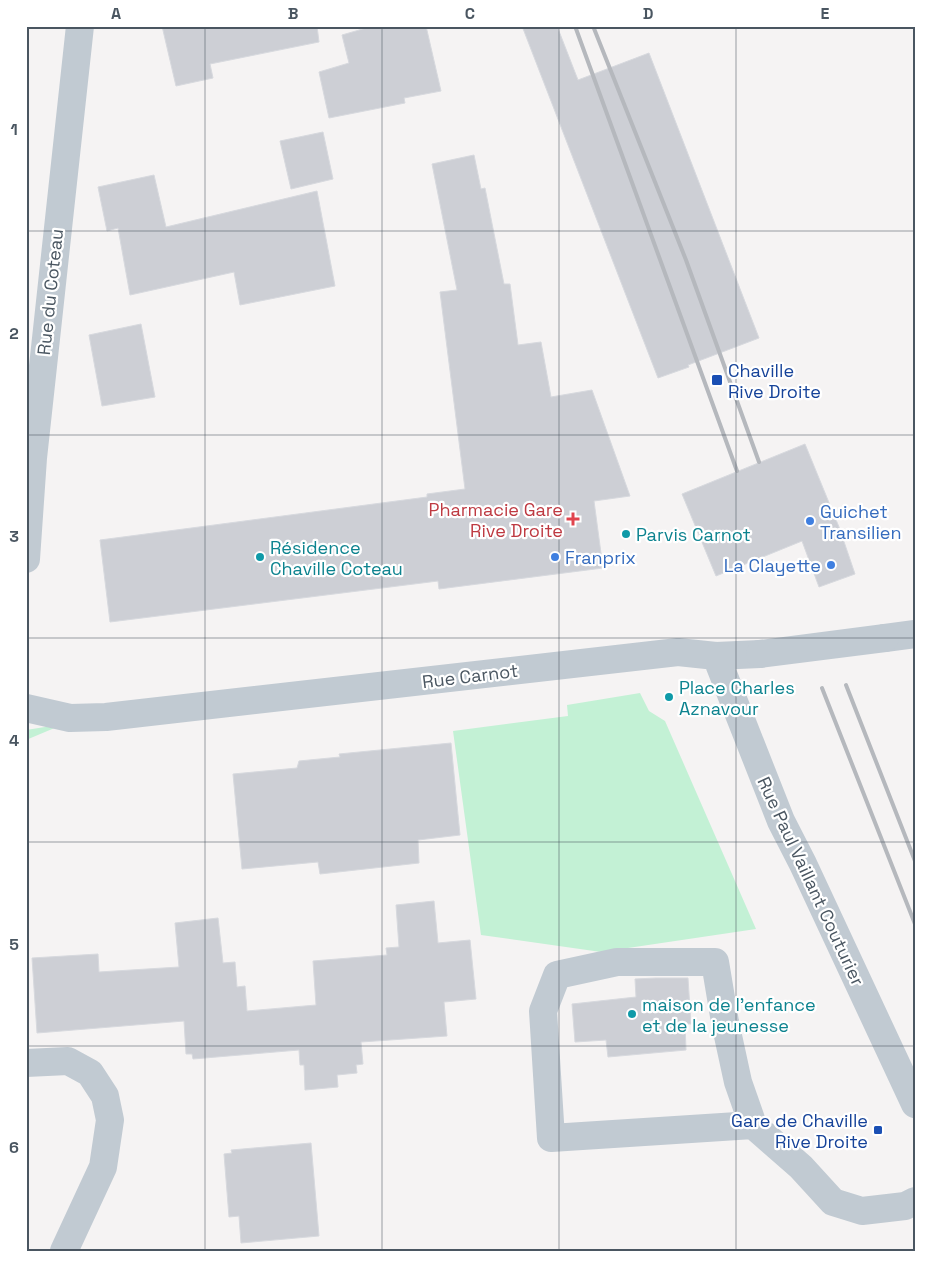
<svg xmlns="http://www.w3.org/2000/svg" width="941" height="1277" viewBox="0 0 941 1277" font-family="'Space Grotesk',sans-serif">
  <rect width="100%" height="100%" fill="#f5f3f3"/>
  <path fill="#c3f1d5" d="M 640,693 L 649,711 L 665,721 L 756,929 L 601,952 L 481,935 L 453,731 L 568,716 L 567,705 Z
    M 64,724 L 26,740 L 26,730 Z"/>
  <path fill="#cdcfd5" stroke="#d7d9de" d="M 162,26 L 317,26 L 319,42 L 210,64 L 213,78 L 176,86 Z
    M 373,26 L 426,26 L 441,91 L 404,98 L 405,103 L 329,118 L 319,72 L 349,63 L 342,35 Z
    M 522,26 L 557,26 L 578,80 L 649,53 L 759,338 L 688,365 L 689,367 L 658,378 Z
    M 323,132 L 333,179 L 291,189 L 280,141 Z
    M 474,155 L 481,189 L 485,188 L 504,284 L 510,284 L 518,345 L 541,342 L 551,397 L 592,390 L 630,496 L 594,501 L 603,568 L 439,589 L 438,581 L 110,622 L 100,540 L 427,497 L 427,494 L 465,489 L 440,292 L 457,290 L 432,164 Z
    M 154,175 L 166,227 L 317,191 L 335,286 L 240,305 L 234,272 L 130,295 L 118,228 L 107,231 L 98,187 Z
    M 141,324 L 155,397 L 102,406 L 89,335 Z
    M 805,444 L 839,527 L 855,574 L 819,587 L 802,541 L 716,576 L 682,494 Z
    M 451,743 L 460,835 L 418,840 L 419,863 L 320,874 L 318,862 L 242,869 L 233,774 L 297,768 L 299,761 L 340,757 L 339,754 Z
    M 434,901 L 438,943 L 470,940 L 476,999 L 444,1002 L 447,1036 L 361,1042 L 363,1064 L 356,1065 L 357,1073 L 337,1075 L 338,1087 L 305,1090 L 304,1065 L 300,1065 L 299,1050 L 193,1059 L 192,1054 L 186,1054 L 184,1021 L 37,1033 L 32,958 L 98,954 L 99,972 L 179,967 L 175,923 L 218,918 L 223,963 L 235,962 L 237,987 L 245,986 L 247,1011 L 316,1005 L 313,961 L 387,955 L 386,948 L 399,947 L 396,905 Z
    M 656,978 L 688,978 L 691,1024 L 685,1024 L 686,1050 L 608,1057 L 606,1040 L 575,1042 L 572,1004 L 636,997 L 635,979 Z
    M 311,1143 L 319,1236 L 241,1243 L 239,1216 L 229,1217 L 224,1154 L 232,1153 L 231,1150 Z"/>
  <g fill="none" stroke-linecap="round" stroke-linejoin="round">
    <path stroke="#c1cad2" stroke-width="28" d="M 26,559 L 33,458 L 80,26
      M 885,638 L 915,634
      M 716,656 L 781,821 L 803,864 L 915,1104
      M 26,708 L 70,718 L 106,717 L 678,652 L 716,656 L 760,654
      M 26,1063 L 68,1061 L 90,1073 L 105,1096 L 110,1120 L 103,1167 L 64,1251
      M 753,1125 L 551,1138 L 543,1011 L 557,975 L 617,962 L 715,962 L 725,1022 L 738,1082 L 753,1125 L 801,1167 L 833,1202 L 862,1211 L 905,1206 L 915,1201"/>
    <path stroke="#b5b8bd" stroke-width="4" d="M 575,26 L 737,471
      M 593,26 L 686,260 L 759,462
      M 846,685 L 915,861
      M 822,688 L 915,924"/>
    <path stroke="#c1cad2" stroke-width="28" d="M 760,654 L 885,638"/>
  </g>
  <path fill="none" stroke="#4a5661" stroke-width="1" stroke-opacity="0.55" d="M 205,26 L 205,1251M 382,26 L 382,1251M 559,26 L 559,1251M 736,26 L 736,1251M 26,231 L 915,231M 26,435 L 915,435M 26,638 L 915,638M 26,842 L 915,842M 26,1046 L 915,1046"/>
  <g fill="#1a4fb4" stroke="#fff" stroke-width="2">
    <rect x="711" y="374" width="12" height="12" rx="2.5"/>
    <rect x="873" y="1125" width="10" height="10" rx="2.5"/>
  </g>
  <path fill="#e0444e" stroke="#fff" stroke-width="2" d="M570.5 511.5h5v5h5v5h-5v5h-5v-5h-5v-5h5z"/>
  <g fill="#3f7fe0" stroke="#fff" stroke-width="2">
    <circle cx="810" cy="521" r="5"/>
    <circle cx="555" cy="557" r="5"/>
    <circle cx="831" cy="565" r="5"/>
  </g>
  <g fill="#0f9aa8" stroke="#fff" stroke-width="2">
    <circle cx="626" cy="534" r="5"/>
    <circle cx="260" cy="557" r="5"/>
    <circle cx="669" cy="697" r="5"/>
    <circle cx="632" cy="1014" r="5"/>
  </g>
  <g text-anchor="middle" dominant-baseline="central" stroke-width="4.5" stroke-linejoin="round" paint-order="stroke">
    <g font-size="18" fill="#4a5661" stroke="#fff">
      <text transform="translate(50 292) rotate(-84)">Rue du Coteau</text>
      <text transform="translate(470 676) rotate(-7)">Rue Carnot</text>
      <text transform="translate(811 881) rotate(65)">Rue Paul Vaillant Couturier</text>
    </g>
    <g font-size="18" fill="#164399" stroke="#fff" text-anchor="start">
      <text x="728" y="370">Chaville<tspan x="728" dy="21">Rive Droite</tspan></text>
      <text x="868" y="1120" text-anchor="end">Gare de Chaville<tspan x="868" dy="21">Rive Droite</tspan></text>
    </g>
    <g font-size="18" fill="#be3a42" stroke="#fff" text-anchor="end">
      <text x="563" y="509">Pharmacie Gare<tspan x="563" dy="21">Rive Droite</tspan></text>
    </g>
    <g font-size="18" fill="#366cbe" stroke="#fff" text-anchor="start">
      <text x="820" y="511">Guichet<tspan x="820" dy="21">Transilien</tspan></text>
      <text x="565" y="557">Franprix</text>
      <text x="821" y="565" text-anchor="end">La Clayette</text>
    </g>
    <g font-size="18" fill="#0d838f" stroke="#fff" text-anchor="start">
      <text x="636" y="534">Parvis Carnot</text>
      <text x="270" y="547">Résidence<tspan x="270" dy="21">Chaville Coteau</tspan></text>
      <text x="679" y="687">Place Charles<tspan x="679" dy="21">Aznavour</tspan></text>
      <text x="642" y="1004">maison de l'enfance<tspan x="642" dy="21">et de la jeunesse</tspan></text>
    </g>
  </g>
  <rect width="941" height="1277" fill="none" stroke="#ffffff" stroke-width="55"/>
  <rect x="28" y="28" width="886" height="1222" fill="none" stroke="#4a5661" stroke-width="2"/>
  <g font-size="16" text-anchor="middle" font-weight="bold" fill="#4a5661">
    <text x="116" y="19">A</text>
    <text x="293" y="19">B</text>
    <text x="470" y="19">C</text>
    <text x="648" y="19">D</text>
    <text x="825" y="19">E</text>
    <text x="14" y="135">1</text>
    <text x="14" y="339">2</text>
    <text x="14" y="542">3</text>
    <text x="14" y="746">4</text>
    <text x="14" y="950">5</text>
    <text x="14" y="1153">6</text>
  </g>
</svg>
